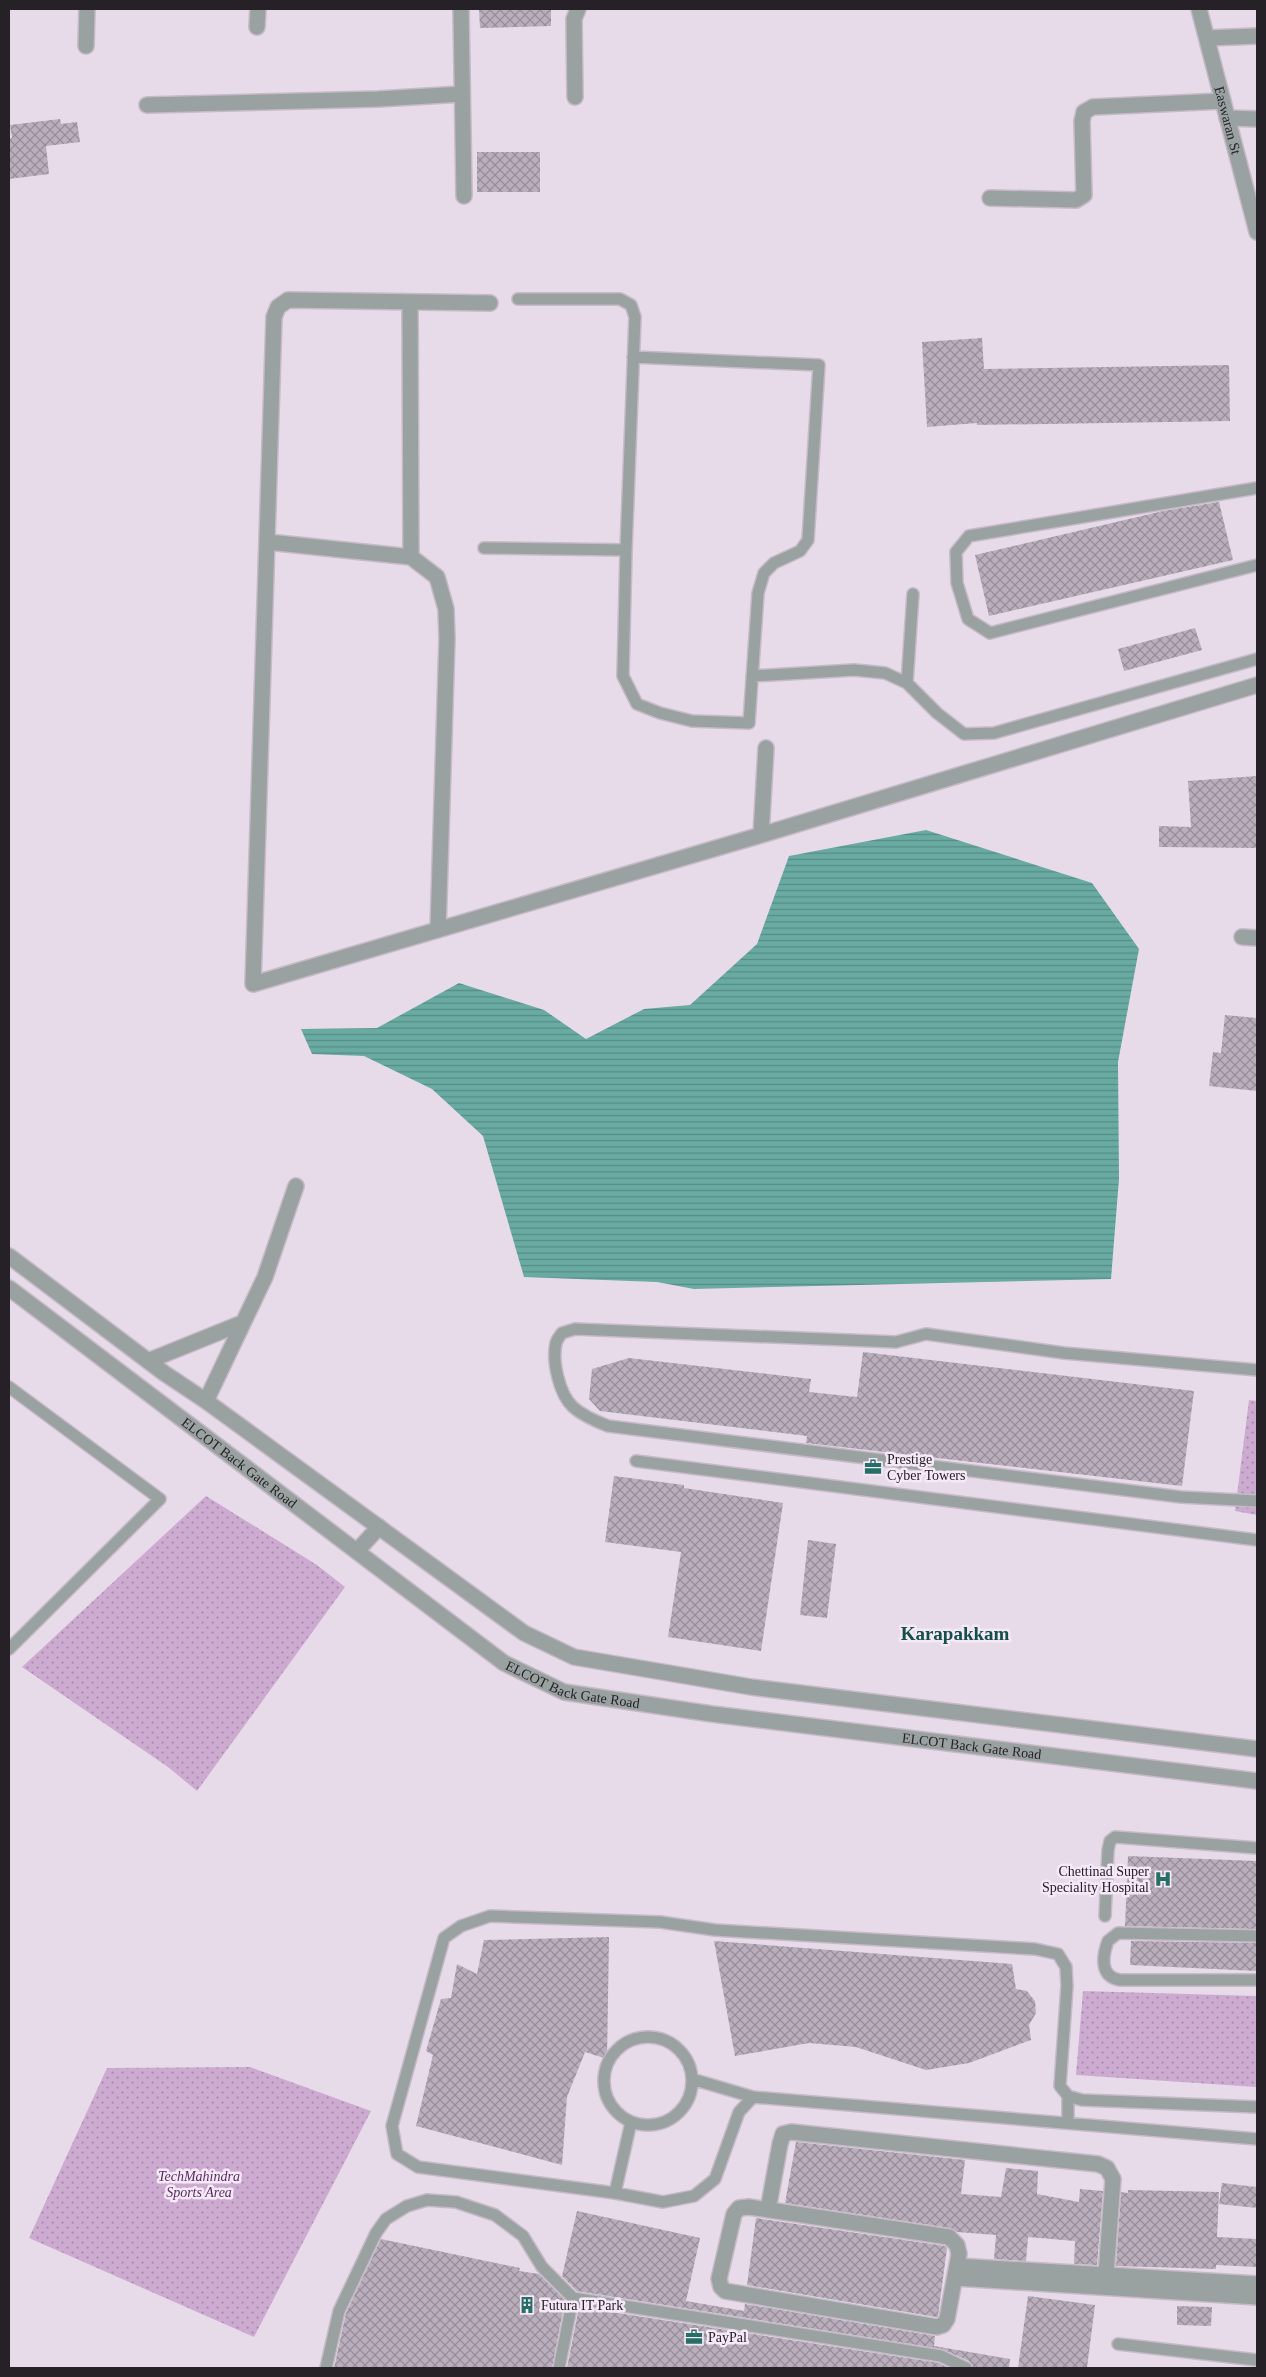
<svg xmlns="http://www.w3.org/2000/svg" width="1266" height="2377" viewBox="0 0 1266 2377" font-family="'Times New Roman',serif">
  <defs>
    <pattern id="grass-dots" width="8" height="8" patternUnits="userSpaceOnUse" patternTransform="scale(1.25)"><rect width="8" height="8" fill="#cdabd1"/><path d="M2 2h.1M6 6h.1" fill="none" stroke="#a68baa" stroke-width="1.8" stroke-linecap="round"/></pattern>
    <pattern id="water-rules" width="6" height="5" patternUnits="userSpaceOnUse" patternTransform="scale(1.25)"><rect width="6" height="5" fill="#69aba2"/><path d="M0 2.5h6" fill="none" stroke="#568b84"/></pattern>
    <pattern id="building-cross-hatch" width="8" height="8" patternUnits="userSpaceOnUse" patternTransform="scale(1.25)"><rect width="8" height="8" fill="#baaebc"/><path d="M0 0l8 8M0 8l8-8" fill="none" stroke="#978d99"/></pattern>
  </defs>
  <rect width="100%" height="100%" fill="#e8dbe9"/>
  <path fill="url(#grass-dots)" d="M 1249,1400 L 1257,1401 L 1257,1515 L 1235,1511 Z
    M 206,1496 L 317,1565 L 345,1587 L 197,1791 L 168,1767 L 22,1667 Z
    M 1083,1991 L 1257,1996 L 1257,2087 L 1076,2075 Z
    M 250,2067 L 371,2111 L 254,2337 L 29,2238 L 107,2068 Z"/>
  <path fill="url(#water-rules)" d="M 926,830 L 1092,883 L 1139,949 L 1118,1062 L 1119,1179 L 1111,1279 L 694,1289 L 657,1282 L 524,1277 L 483,1136 L 432,1089 L 364,1056 L 312,1054 L 301,1029 L 377,1028 L 459,983 L 544,1010 L 586,1039 L 644,1009 L 690,1005 L 757,944 L 789,856 Z"/>
  <path fill="url(#building-cross-hatch)" d="M 479,9 L 551,9 L 551,26 L 480,28 Z
    M 60,119 L 61,124 L 77,122 L 80,142 L 46,146 L 49,174 L 9,179 L 9,139 L 12,138 L 10,125 Z
    M 477,152 L 540,152 L 540,192 L 477,192 Z
    M 982,338 L 984,369 L 1229,365 L 1230,421 L 977,425 L 977,423 L 927,427 L 922,342 Z
    M 1219,502 L 1233,560 L 989,616 L 975,555 L 1163,511 Z
    M 1195,628 L 1202,650 L 1124,671 L 1118,649 Z
    M 1257,776 L 1257,848 L 1159,847 L 1159,826 L 1191,827 L 1188,781 Z
    M 1225,1015 L 1257,1018 L 1257,1091 L 1209,1086 L 1213,1052 L 1221,1053 Z
    M 863,1352 L 1194,1391 L 1182,1486 L 806,1443 L 807,1436 L 600,1411 L 589,1399 L 592,1369 L 629,1358 L 811,1379 L 809,1392 L 857,1397 Z
    M 614,1476 L 684,1485 L 684,1488 L 783,1503 L 761,1651 L 668,1637 L 681,1552 L 605,1542 Z
    M 808,1540 L 836,1544 L 827,1618 L 800,1615 Z
    M 1128,1856 L 1257,1861 L 1257,1929 L 1125,1926 Z
    M 609,1937 L 607,2059 L 585,2052 L 567,2097 L 562,2165 L 416,2126 L 433,2055 L 426,2051 L 441,1999 L 451,1998 L 457,1964 L 477,1974 L 484,1940 Z
    M 714,1941 L 1012,1964 L 1016,1989 L 1027,1991 L 1035,2001 L 1036,2013 L 1029,2025 L 1031,2040 L 969,2063 L 926,2070 L 856,2047 L 809,2043 L 735,2056 Z
    M 1131,1941 L 1257,1943 L 1257,1971 L 1130,1965 Z
    M 796,2142 L 965,2160 L 961,2194 L 1001,2197 L 1006,2168 L 1038,2171 L 1037,2194 L 1079,2202 L 1080,2189 L 1103,2191 L 1097,2265 L 1074,2264 L 1075,2241 L 1028,2237 L 1026,2261 L 994,2259 L 996,2235 L 957,2232 L 950,2228 L 785,2203 Z
    M 1222,2183 L 1257,2187 L 1257,2208 L 1219,2204 Z
    M 1128,2190 L 1219,2192 L 1217,2237 L 1257,2239 L 1257,2267 L 1216,2265 L 1216,2269 L 1116,2266 L 1121,2192 L 1128,2193 Z
    M 577,2211 L 700,2238 L 686,2301 L 744,2311 L 745,2304 L 935,2336 L 934,2346 L 1010,2359 L 1009,2368 L 973,2368 L 969,2361 L 942,2349 L 577,2291 L 562,2276 Z
    M 756,2218 L 945,2246 L 947,2248 L 938,2316 L 936,2317 L 747,2285 Z
    M 381,2239 L 520,2268 L 519,2271 L 539,2274 L 565,2300 L 552,2368 L 334,2368 L 346,2313 Z
    M 1028,2296 L 1095,2305 L 1087,2368 L 1018,2368 Z
    M 1177,2306 L 1212,2307 L 1211,2326 L 1177,2325 Z
    M 579,2307 L 939,2363 L 949,2368 L 567,2368 Z"/>
  <g fill="none" stroke-linecap="round" stroke-linejoin="round">
    <g stroke="#c5bac6" stroke-width="14">
      <path id="service" d="M 518,299 L 620,299 L 631,305 L 635,317 L 626,550
        M 1257,488 L 969,536 L 956,552 L 957,583 L 968,619 L 990,633 L 1257,565
        M 484,548 L 626,550 L 623,676 L 637,704 L 660,713 L 692,721 L 749,723 L 758,593 L 764,573 L 774,563 L 800,551 L 808,540 L 819,365 L 633,357
        M 752,676 L 854,670 L 885,673 L 907,683 L 937,713 L 964,734 L 994,733 L 1257,659
        M 907,683 L 913,594
        M 1257,1370 L 1064,1353 L 926,1334 L 896,1342 L 575,1329 L 562,1333 C 560,1336 557,1339 556,1343 C 552,1361 559,1394 573,1407 C 583,1416 595,1421 608,1426 L 1181,1497 L 1257,1501
        M 9,1387 L 160,1499 L 9,1649
        M 636,1461 L 1257,1540
        M 1105,1916 L 1108,1850 L 1110,1841 L 1115,1837 L 1257,1848
        M 1257,1936 L 1118,1933 L 1108,1941 C 1102,1957 1100,1977 1120,1980 L 1257,1980
        M604 2081a44 44 0 1 1 88 0a44 44 0 1 1-88 0Z
        M 692,2079 L 753,2097
        M 1257,2107 L 1082,2100 L 1068,2096 L 1060,2086 L 1067,1986 L 1066,1967 L 1058,1954 L 1035,1949 L 715,1930 L 660,1922 L 490,1916 L 461,1926 L 444,1938 L 392,2126 L 397,2154 L 418,2167 L 615,2193 L 663,2202 L 694,2196 L 715,2179 L 739,2112 L 753,2097 L 1257,2139
        M 1068,2122 L 1068,2096
        M 615,2193 L 631,2122
        M 1118,2344 L 1257,2360
        M 326,2368 L 339,2311 L 376,2233 L 386,2219 L 407,2206 L 427,2200 L 456,2202 L 495,2215 L 523,2236 L 542,2267 L 573,2298
        M 559,2368 L 573,2298 L 941,2356 L 966,2368"/>
    </g>
    <g stroke="#c5bac6" stroke-width="18">
      <path id="minor" d="M 461,9 L 464,196
        M 257,27 L 258,9
        M 1207,38 L 1257,36
        M 86,46 L 87,9
        M 575,97 L 574,19 L 578,9
        M 147,105 L 378,99 L 462,94
        M 1227,118 L 1257,119
        M 990,198 L 1076,200 L 1084,195 L 1082,121 L 1084,112 L 1093,107 L 1223,101
        M 410,302 L 411,557 L 437,577 L 446,609 L 447,639 L 438,930
        M 490,303 L 288,300 L 278,307 L 274,317 L 253,984 L 761,835 L 1257,685
        M 268,542 L 411,557
        M 761,835 L 766,748
        M 1242,937 L 1257,938
        M 148,1361 L 242,1323
        M 206,1401 L 265,1277 L 296,1186
        M 749,2207 L 949,2237 L 957,2245 L 959,2254 L 947,2319 L 943,2325 L 937,2327 L 725,2291 L 721,2287 L 719,2279 L 734,2214 L 739,2208 Z
        M 768,2210 L 780,2144 L 783,2134 L 791,2132 L 1098,2164 L 1107,2168 L 1113,2179 L 1106,2275
        M 957,2266 L 1257,2284
        M 956,2278 L 1257,2297"/>
    </g>
    <g stroke="#c5bac6" stroke-width="18">
      <g id="tertiary">
        <path id="s1" d="M 1199,9 L 1257,232"/>
        <path d="M 9,1256 L 164,1373 L 206,1401 L 524,1633 L 574,1657 L 751,1687 L 1257,1749"/>
        <path id="s2" d="M 9,1288 L 504,1663 L 564,1692 L 712,1714 L 1257,1781"/>
        <path d="M 357,1551 L 379,1527"/>
      </g>
    </g>
    <use href="#service" stroke="#99a2a1" stroke-width="11"/>
    <use href="#minor" stroke="#99a2a1" stroke-width="15"/>
    <use href="#tertiary" stroke="#99a2a1" stroke-width="15"/>
  </g>
  <defs>
    <g id="office-bare" transform="scale(1.35)"><path d="M-6-3h4V-5.5h4V-3h4V5H-6ZM-1-4.5V-3h2v-1.5ZM-6 0V1H6V0Z" fill="#266f67" stroke="#f5e8f7" stroke-width="2.5" paint-order="stroke"/></g>
    <g id="hospital-bare" transform="scale(1.35)"><path d="M-5-5h3v3.5h4V-5h3V5h-3V1.5h-4V5h-3Z" fill="#266f67" stroke="#f5e8f7" stroke-width="2.5" paint-order="stroke"/></g>
    <g id="building-bare" transform="scale(1.35)"><path d="M-4-6H4V6H1V3H-1V6H-4ZM-2.5-4.3h1.7v1.8h-1.7ZM.8-4.3h1.7v1.8H.8ZM-2.5-1h1.7V.8h-1.7ZM.8-1h1.7V.8H.8Z" fill="#266f67" stroke="#f5e8f7" stroke-width="2.5" paint-order="stroke"/></g>
  </defs>
  <g fill-rule="evenodd">
    <use href="#office-bare" x="873" y="1467"/>
    <use href="#hospital-bare" x="1163" y="1879"/>
    <use href="#building-bare" x="527" y="2305"/>
    <use href="#office-bare" x="694" y="2337"/>
  </g>
  <g text-anchor="middle" dominant-baseline="central" stroke-width="5" stroke-linejoin="round" paint-order="stroke">
    <g font-size="14" fill="#262127" stroke="#f5e8f7">
      <text stroke="none"><textPath href="#s1" startOffset="115">Easwaran St</textPath></text>
      <text stroke="none"><textPath href="#s2" startOffset="289">ELCOT Back Gate Road</textPath></text>
      <text stroke="none"><textPath href="#s2" startOffset="694">ELCOT Back Gate Road</textPath></text>
      <text stroke="none"><textPath href="#s2" startOffset="1099">ELCOT Back Gate Road</textPath></text>
    </g>
    <g font-size="14" fill="#262127" stroke="#f5e8f7" text-anchor="start">
      <text x="887" y="1459">Prestige<tspan x="887" dy="16">Cyber Towers</tspan></text>
      <text x="1149" y="1871" text-anchor="end">Chettinad Super<tspan x="1149" dy="16">Speciality Hospital</tspan></text>
      <text x="541" y="2305">Futura IT Park</text>
      <text x="708" y="2337">PayPal</text>
    </g>
    <g font-size="14" font-style="italic" fill="#5a2d60" stroke="#f5e8f7">
      <text x="199" y="2176">TechMahindra<tspan x="199" dy="16">Sports Area</tspan></text>
    </g>
    <g font-size="19" font-weight="bold" fill="#144f49" stroke="#f5e8f7">
      <text x="955" y="1633">Karapakkam</text>
    </g>
  </g>
  <rect width="1266" height="2377" fill="none" stroke="#262127" stroke-width="20"/>
</svg>
